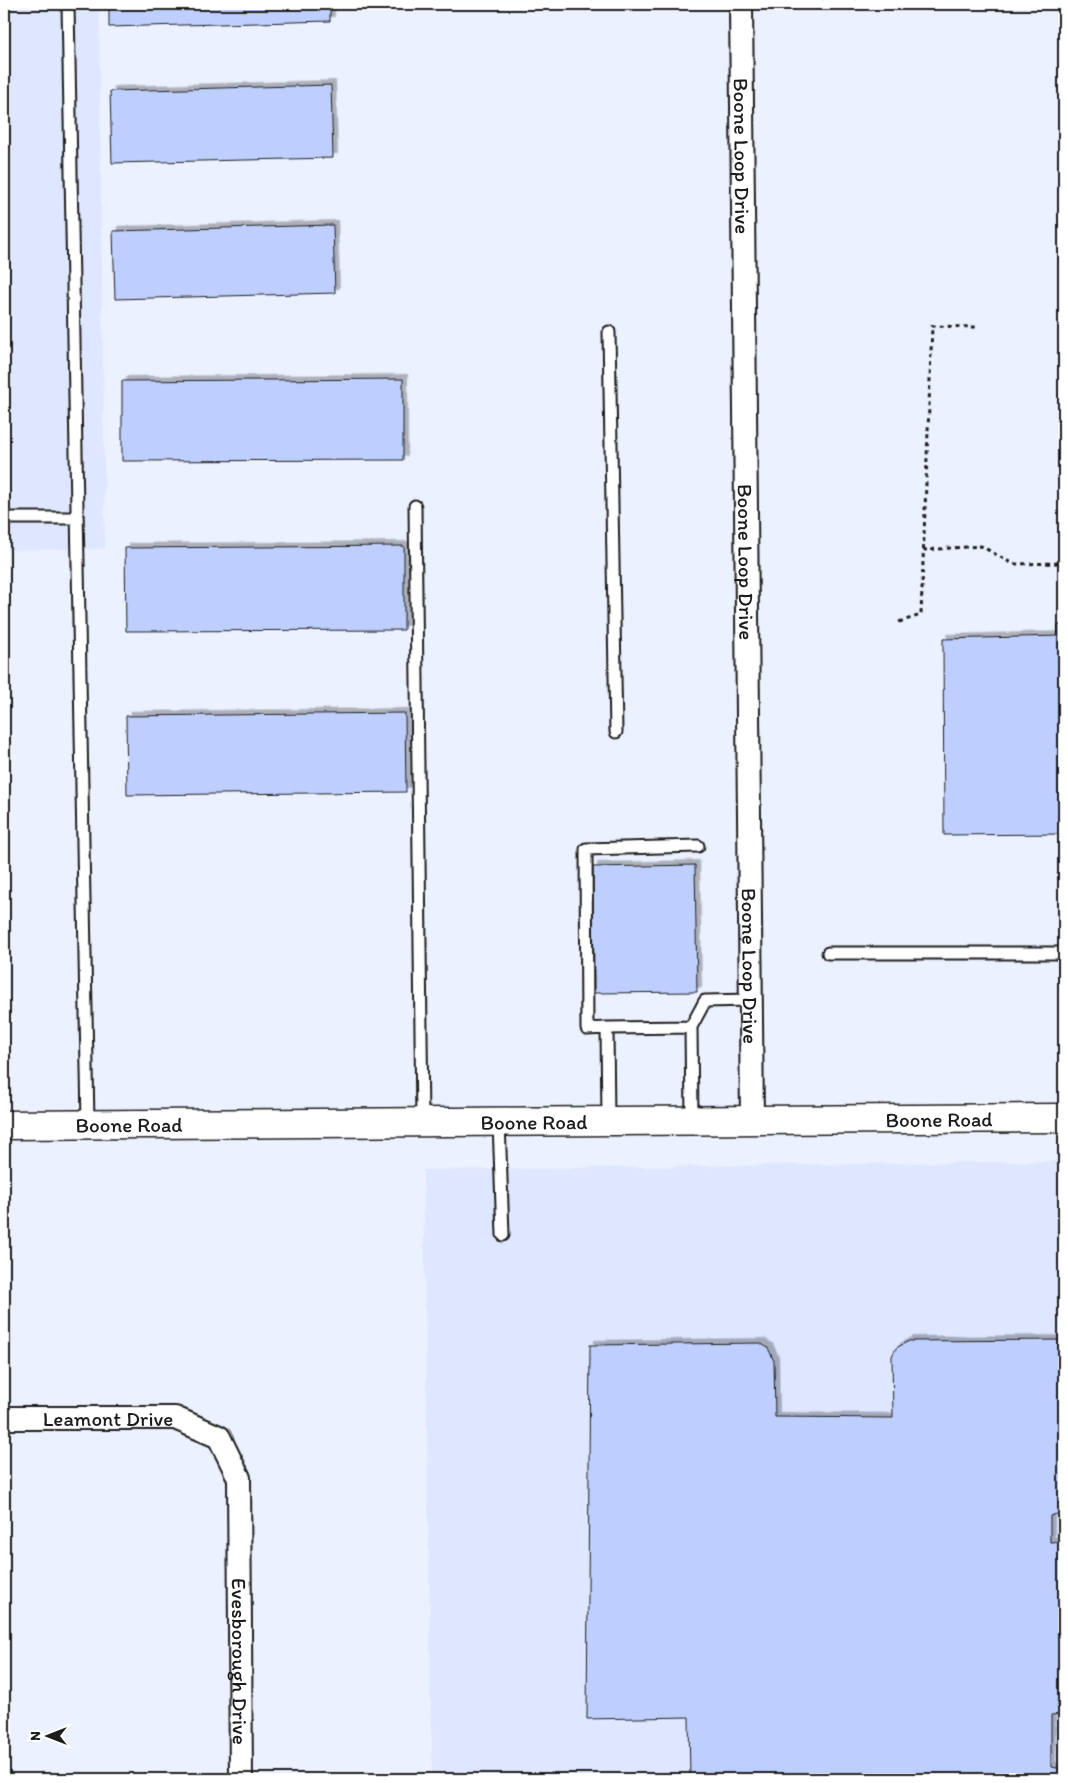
<svg xmlns="http://www.w3.org/2000/svg" width="1068" height="1783" viewBox="0 0 1068 1783" font-family="Itim,sans-serif">
  <defs>
    <filter id="shadow"><feDropShadow dx="4.5" dy="-4.5" stdDeviation="0" flood-color="#0004"/></filter>
  </defs>
  <rect width="100%" height="100%" fill="#ecf1ff"/>
  <filter id="ink" filterUnits="userSpaceOnUse"><feTurbulence type="fractalNoise" baseFrequency=".02" numOctaves="2"/><feDisplacementMap in="SourceGraphic" scale="10" xChannelSelector="R" yChannelSelector="G"/><feConvolveMatrix kernelMatrix="1 2 1 2 8 2 1 2 1" color-interpolation-filters="sRGB"/></filter>
  <g filter="url(#ink)">
    <path fill="#dee7ff" d="M 4,4 L 99,4 L 105,549 L 4,550 Z
      M 1064,1161 L 1064,1779 L 432,1779 L 423,1170 Z"/>
    <path fill="#becfff" stroke="#1c1c1c" filter="url(#shadow)" d="M 109,4 L 330,4 L 330,21 L 109,27 Z
      M 331,85 L 333,158 L 112,163 L 110,91 Z
      M 333,225 L 335,293 L 115,299 L 113,231 Z
      M 403,379 L 403,460 L 122,461 L 122,381 Z
      M 404,546 L 404,630 L 126,631 L 125,548 Z
      M 1058,625 L 1064,625 L 1064,834 L 944,835 L 943,639 L 1058,636 Z
      M 405,713 L 406,792 L 127,795 L 126,716 Z
      M 695,865 L 697,992 L 594,993 L 593,867 Z
      M 1064,1340 L 1064,1512 L 1050,1516 L 1050,1542 L 1064,1541 L 1064,1714 L 1051,1715 L 1051,1767 L 1064,1769 L 1064,1779 L 690,1779 L 689,1717 L 587,1719 L 590,1345 L 760,1343 L 768,1348 L 774,1361 L 775,1417 L 893,1418 L 892,1356 L 896,1348 L 909,1341 Z"/>
    <g fill="none" stroke-linecap="round" stroke-linejoin="round">
      <g stroke="#1c1c1c" stroke-width="15">
        <path id="service" d="M 68,4 L 88,1124
          M 609,332 L 616,732
          M 415,506 L 422,1122
          M 4,518 L 76,518
          M 828,953 L 1064,953
          M 607,1028 L 587,1029 L 586,849 L 698,846
          M 692,1120 L 691,1027 L 705,1001 L 751,1000
          M 499,1122 L 503,1235
          M 608,1122 L 607,1028 L 691,1027"/>
      </g>
      <g stroke="#1c1c1c" stroke-width="26">
        <g id="minor">
          <path id="s1" d="M 741,4 L 752,1120"/>
          <path id="s2" d="M 4,1418 L 175,1418 L 219,1437 L 239,1478 L 241,1779"/>
        </g>
      </g>
      <g stroke="#1c1c1c" stroke-width="31">
        <g id="tertiary">
          <path id="s3" d="M 4,1125 L 1064,1118"/>
        </g>
      </g>
      <path stroke="#1c1c1c" stroke-width="3" stroke-dasharray="4 4" stroke-linecap="butt" d="M 923,550 L 981,546 L 1013,564 L 1064,563
        M 899,622 L 921,615 L 932,326 L 976,327"/>
      <use href="#service" stroke="#fff" stroke-width="11"/>
      <use href="#minor" stroke="#fff" stroke-width="22"/>
      <use href="#tertiary" stroke="#fff" stroke-width="28"/>
    </g>
  </g>
  <g text-anchor="middle" dominant-baseline="central" stroke-width="5" stroke-linejoin="round" paint-order="stroke">
    <g font-size="21" fill="#1c1c1c" stroke="#fff">
      <text stroke="none"><textPath href="#s1" startOffset="152">Boone Loop Drive</textPath></text>
      <text stroke="none"><textPath href="#s1" startOffset="558">Boone Loop Drive</textPath></text>
      <text stroke="none"><textPath href="#s1" startOffset="962">Boone Loop Drive</textPath></text>
      <text stroke="none"><textPath href="#s3" startOffset="935">Boone Road</textPath></text>
      <text stroke="none"><textPath href="#s3" startOffset="530">Boone Road</textPath></text>
      <text stroke="none"><textPath href="#s3" startOffset="125">Boone Road</textPath></text>
      <text stroke="none"><textPath href="#s2" startOffset="104">Leamont Drive</textPath></text>
      <text stroke="none"><textPath href="#s2" startOffset="448">Evesborough Drive</textPath></text>
    </g>
  </g>
  <rect width="1068" height="1783" fill="none" stroke="#fff" stroke-width="20"/>
  <rect x="10" y="10" width="1048" height="1763" fill="none" stroke="#1c1c1c" stroke-width="2" filter="url(#ink)"/>
  <g transform="translate(48 1736) rotate(270)" stroke="#ffffff" stroke-width="4" paint-order="stroke">
  <path d="M0-4L9 19L0 12L-9 19Z" fill="#1c1c1c"/>
  <text y="-8" font-size="14" font-weight="bold" text-anchor="middle" fill="#1c1c1c">N</text>
  </g>
</svg>
